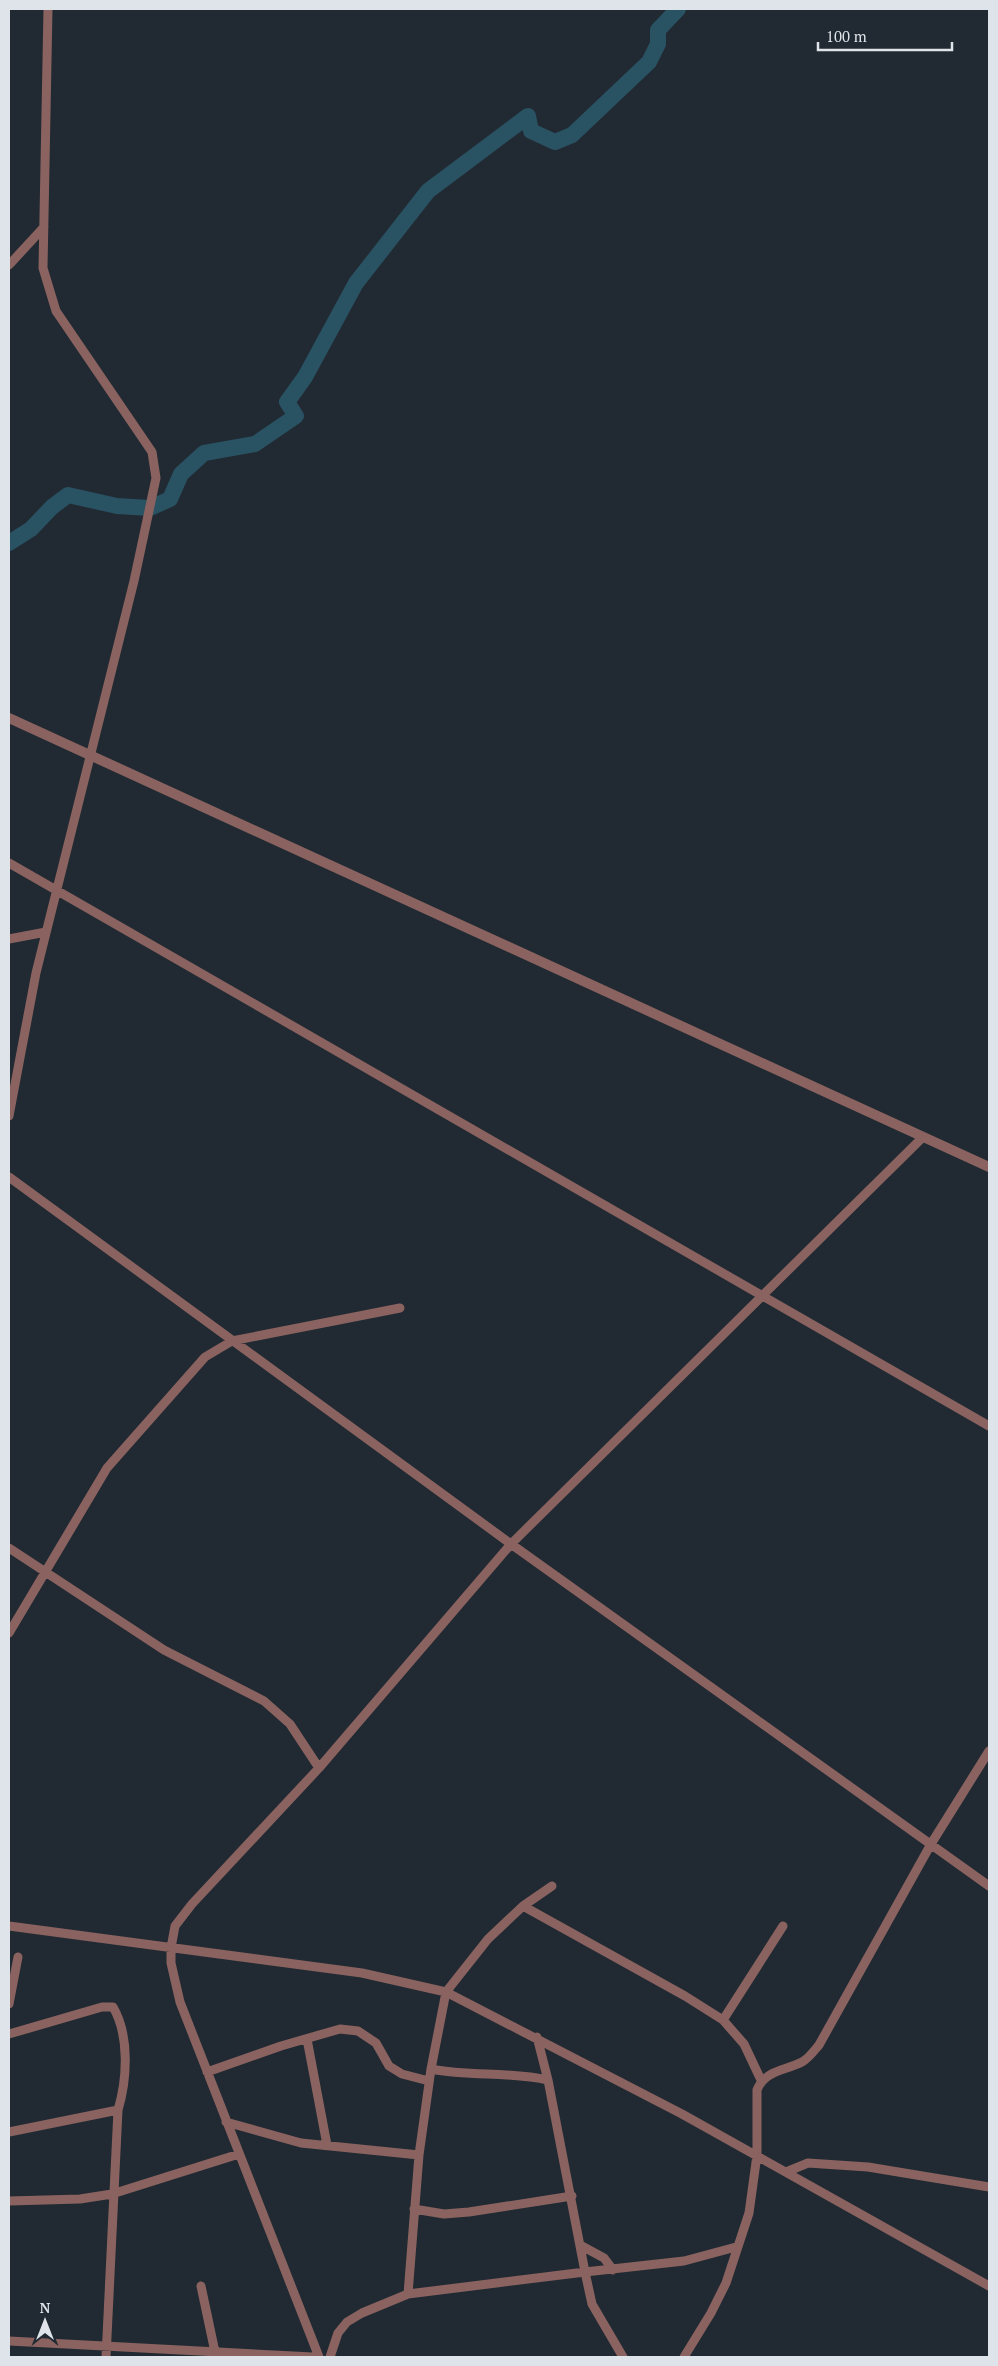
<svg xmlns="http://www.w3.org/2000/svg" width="998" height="2366" viewBox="0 0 998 2366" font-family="'PT Serif',serif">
  <rect width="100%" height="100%" fill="#212a32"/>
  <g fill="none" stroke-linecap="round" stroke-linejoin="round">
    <path stroke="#295263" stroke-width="16" d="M 9,543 L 31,529 L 52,507 L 68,495 L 117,506 L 150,508 L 170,499 L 181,474 L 204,453 L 255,444 L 296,416 L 287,402 L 305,377 L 356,283 L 428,191 L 528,116 L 531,131 L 555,142 L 572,135 L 649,62 L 658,44 L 658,30 L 678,9"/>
    <path stroke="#8a6360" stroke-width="9" d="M 9,265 L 44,227
      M 9,863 L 989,1426
      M 9,939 L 46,932
      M 9,1116 L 36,973 L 134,581 L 156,478 L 152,452 L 56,311 L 43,268 L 48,9
      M 9,1177 L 511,1544 L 989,1886
      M 9,1548 L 164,1650 L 264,1701 L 290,1724 L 319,1768
      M 9,1633 L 107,1468 L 205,1357 L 232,1341 L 400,1308
      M 523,1906 L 685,1996 L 723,2020 L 744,2044 L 761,2080
      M 9,1926 L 362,1973 L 446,1992 L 682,2114 L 989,2286
      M 9,2004 L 18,1957
      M 723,2020 L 783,1926
      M 9,2034 L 102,2007 L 113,2007 C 130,2036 127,2080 118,2110 L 106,2357
      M 537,2037 L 548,2080
      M 307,2039 L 327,2145
      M 431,2069 C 471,2077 507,2071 548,2080 L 585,2272 L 684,2261 L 736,2247
      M 207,2072 L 281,2046 L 340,2029 L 358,2031 L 376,2043 L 389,2066 L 402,2074 L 429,2081
      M 226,2122 L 301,2143 L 419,2155
      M 9,2132 L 118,2110
      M 786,2172 L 808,2163 L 868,2167 L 989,2187
      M 9,2201 L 80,2199 L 112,2194 L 239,2154
      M 414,2209 L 444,2214 L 469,2212 L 572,2196
      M 580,2245 L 604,2258 L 613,2270
      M 201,2286 L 215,2352
      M 408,2294 L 419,2155 L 431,2069 L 446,1992 L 488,1939 L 523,1906 L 552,1886
      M 9,2341 L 313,2357
      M 319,2357 L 180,2002 L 171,1963 L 171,1948 L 175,1926 L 192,1904 L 319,1768 L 511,1544 L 923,1137
      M 330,2357 L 338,2333 L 347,2322 L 362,2313 L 408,2294 L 585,2272 L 592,2304 L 623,2357
      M 684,2357 L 711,2313 L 726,2283 L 749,2213 L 757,2155 L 757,2090 C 765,2070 785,2071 802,2062 C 808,2059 814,2051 819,2045 L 931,1844 L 989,1751"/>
    <path stroke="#8a6360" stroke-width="10" d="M 9,718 L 989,1167"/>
  </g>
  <rect width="998" height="2366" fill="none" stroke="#dee4e9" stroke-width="20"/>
  <g transform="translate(45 2321)" stroke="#212a32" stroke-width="4" paint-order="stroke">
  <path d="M0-4L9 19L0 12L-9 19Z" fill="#dee4e9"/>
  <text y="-8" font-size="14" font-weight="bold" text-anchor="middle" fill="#dee4e9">N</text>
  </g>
  <path d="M818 42v8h134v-8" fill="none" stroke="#dee4e9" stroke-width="2.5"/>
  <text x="826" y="42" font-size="15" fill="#dee4e9" stroke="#212a32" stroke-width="4" paint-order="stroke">100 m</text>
</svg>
